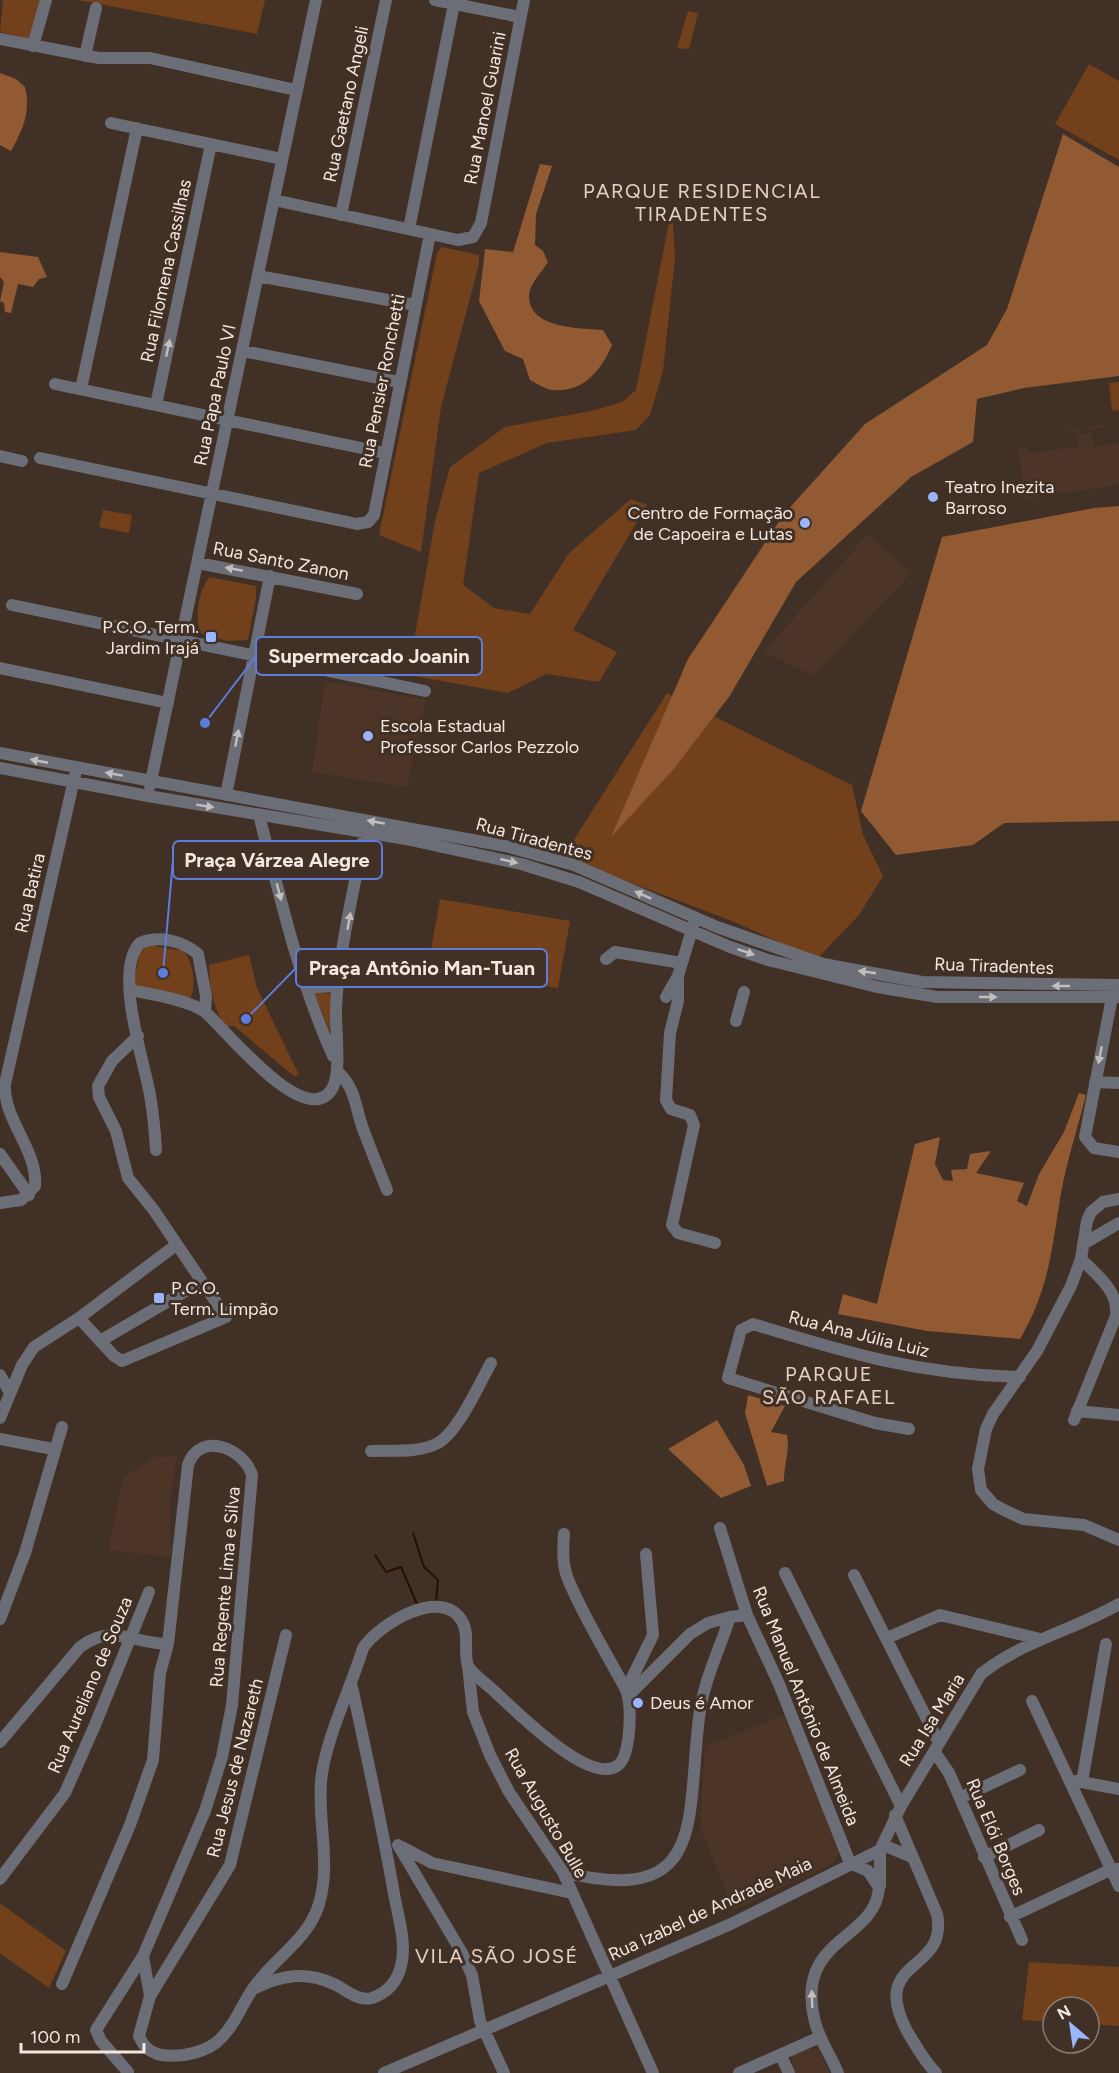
<svg xmlns="http://www.w3.org/2000/svg" width="1119" height="2073" viewBox="0 0 1119 2073" font-family="Figtree,sans-serif">
  <rect width="100%" height="100%" fill="#413025"/>
  <path fill="#4c3526" d="M 1104,425 L 1104,427 L 1091,429 L 1094,446 L 1119,443 L 1119,485 L 1026,498 L 1018,449 L 1027,448 L 1029,453 L 1078,447 L 1076,431 L 1062,431 L 1077,429 L 1079,435 L 1090,433 L 1089,427 Z
    M 868,534 L 911,573 L 814,676 L 764,652 Z
    M 325,681 L 426,700 L 407,787 L 312,772 Z
    M 177,1456 L 170,1501 L 171,1557 L 109,1550 L 123,1477 L 155,1457 Z
    M 784,1715 L 839,1851 L 835,1862 L 734,1910 L 700,1827 L 705,1746 Z
    M 806,2048 L 818,2050 L 830,2073 L 794,2073 L 790,2054 Z"/>
  <path fill="#72401b" d="M 3,0 L 40,0 L 31,39 L 0,32 Z
    M 78,0 L 265,0 L 257,34 Z
    M 688,11 L 698,13 L 689,49 L 677,48 Z
    M 1089,64 L 1119,81 L 1119,160 L 1055,124 Z
    M 672,207 L 675,258 L 663,371 L 650,415 L 636,430 L 547,443 L 479,473 L 463,585 L 494,608 L 530,614 L 569,553 L 631,499 L 647,505 L 573,630 L 617,652 L 599,682 L 546,674 L 508,693 L 408,675 L 435,521 L 450,467 L 505,427 L 595,410 L 622,402 L 636,390 Z
    M 442,247 L 479,255 L 479,264 L 441,407 L 421,552 L 379,535 L 437,253 Z
    M 1119,382 L 1119,410 L 1112,411 L 1109,383 Z
    M 103,510 L 132,515 L 129,533 L 99,527 Z
    M 209,577 L 256,586 L 256,598 L 248,640 L 227,641 L 200,633 C 195,614 198,594 209,577 Z
    M 667,693 L 852,785 L 863,835 L 883,876 L 859,915 L 817,959 L 732,921 L 563,857 Z
    M 440,899 L 570,921 L 558,988 L 428,966 Z
    M 149,945 L 184,951 C 193,963 196,982 191,997 L 183,1000 L 133,986 L 140,951 Z
    M 249,955 L 257,988 L 299,1075 L 294,1076 L 234,1026 L 225,1027 C 214,1008 209,987 209,965 Z
    M 314,992 L 331,994 L 331,1034 Z
    M 0,1903 L 66,1951 L 49,1988 L 0,1953 Z
    M 1029,1962 L 1119,1967 L 1119,2026 L 1089,2024 L 1089,2007 L 1053,2007 L 1053,2022 L 1022,2020 Z"/>
  <path fill="#925a33" d="M 0,73 L 16,79 L 25,87 C 31,112 23,129 11,151 L 0,145 Z
    M 1063,134 L 1119,167 L 1119,376 L 1024,388 L 977,399 L 973,442 L 911,477 L 796,582 L 729,697 L 672,771 L 611,837 L 688,659 L 784,514 L 865,424 L 987,345 L 1007,309 Z
    M 540,164 L 552,166 L 536,214 L 535,245 L 543,251 L 548,262 C 542,272 530,283 529,295 C 528,329 580,328 603,330 L 612,345 C 601,371 583,393 552,390 C 545,389 536,383 530,380 L 523,359 L 505,351 L 479,301 L 485,249 L 513,252 Z
    M 0,252 L 38,257 L 47,277 L 39,279 L 33,287 L 18,284 L 11,313 L 5,312 L 4,303 L 0,301 L 4,282 L 0,277 Z
    M 1119,506 L 1119,821 L 1004,823 L 973,845 L 896,855 L 861,811 L 942,537 L 1094,508 Z
    M 1079,1093 L 1086,1095 C 1078,1127 1067,1160 1061,1193 C 1052,1248 1049,1290 1020,1339 L 927,1331 L 838,1314 L 843,1294 L 877,1304 L 915,1144 L 940,1137 L 935,1164 L 943,1180 L 953,1181 L 951,1170 L 967,1169 L 970,1154 L 991,1151 L 976,1173 L 1024,1183 L 1017,1201 L 1027,1206 L 1039,1174 L 1064,1132 Z
    M 748,1395 L 785,1406 L 771,1432 L 787,1435 C 790,1450 784,1465 784,1481 L 767,1486 L 745,1413 Z
    M 717,1420 L 744,1465 L 751,1486 L 721,1498 L 668,1449 Z"/>
  <g fill="none" stroke-linecap="round" stroke-linejoin="round">
    <path stroke="#290e00" stroke-width="2" d="M 413,1533 L 424,1567 L 438,1580 L 436,1602
      M 375,1555 L 386,1572 L 401,1567 L 417,1604"/>
    <path stroke="#6b6e77" stroke-width="12" d="M 435,0 L 520,17
      M 0,39 L 99,58 L 150,58 L 296,90
      M 33,46 L 46,0
      M 85,56 L 96,8
      M 111,123 L 282,159
      M 274,200 L 458,240 L 473,237 L 481,223 L 524,0
      M 341,215 L 386,0
      M 409,229 L 454,4
      M 258,276 L 415,305
      M 243,351 L 399,382
      M 55,384 L 385,453
      M 81,389 L 137,128
      M 156,405 L 211,144
      M 0,456 L 22,461
      M 40,458 L 357,524 L 368,522 L 374,515 L 430,234
      M 198,563 L 357,594
      M 12,605 L 425,691
      M 0,668 L 168,703
      M 0,753 L 505,846 L 574,865 L 717,927 L 823,964 L 922,982 L 1119,985
      M 0,768 L 148,796 L 406,839 L 521,864 L 579,882 L 730,947 L 768,960 L 877,987 L 937,997 L 1119,997
      M 150,786 L 316,0
      M 226,795 L 270,576
      M 259,815 C 280,896 298,978 333,1056
      M 606,959 L 615,952 L 682,963
      M 678,976 L 678,1001 L 670,1033 L 666,1100 L 671,1109 L 690,1115 L 694,1125 L 672,1225 L 678,1233 L 715,1243
      M 303,980 L 316,987 L 337,986
      M 130,990 C 149,994 190,1000 205,1012 C 224,1027 305,1132 332,1089 C 342,1071 335,1029 336,1007 C 339,949 354,889 365,832
      M 1113,992 L 1085,1137 L 1094,1148 L 1119,1152
      M 666,997 L 678,976 L 694,923
      M 736,1021 L 744,992
      M 337,1071 C 356,1088 355,1107 363,1129 C 371,1150 379,1170 387,1190
      M 1095,1082 L 1119,1083
      M 156,1150 C 155,1132 153,1113 150,1095 C 144,1060 113,971 140,943 C 159,935 183,941 198,954 L 206,996 L 205,1012
      M 0,1154 L 29,1195
      M 1119,1199 L 1103,1202 L 1091,1212 L 1087,1221 L 1081,1259 L 1071,1286 L 1037,1351 L 993,1414 L 986,1429 L 978,1469 L 981,1490 L 993,1504 L 1004,1510 L 1023,1519 L 1084,1525 L 1119,1540
      M 0,1203 L 21,1200 L 35,1186 C 38,1150 3,1120 5,1084 L 75,775
      M 1083,1244 L 1119,1223
      M 79,1318 L 114,1356 L 122,1361 L 226,1317 L 153,1209 L 128,1178 L 116,1131 L 99,1097 L 98,1086 L 112,1061 L 138,1036
      M 100,1341 L 201,1282
      M 0,1375 L 10,1393
      M 1077,1411 L 1119,1415
      M 0,1418 L 22,1365 L 34,1347 L 79,1318 L 176,1245
      M 1074,1420 L 1116,1316 C 1119,1291 1097,1275 1081,1259
      M 909,1429 L 875,1423 L 728,1378 L 741,1330 L 753,1324 C 847,1353 921,1375 1020,1377
      M 0,1439 L 53,1449
      M 371,1451 C 391,1450 418,1453 436,1444 C 457,1435 479,1384 491,1363
      M 720,1528 L 747,1615 L 779,1684 L 850,1863 L 868,1871 L 879,1887 C 876,1941 796,1936 814,2018 C 818,2038 830,2054 838,2073
      M 785,1573 L 901,1806
      M 854,1575 L 938,1741
      M 0,1619 L 25,1553 L 62,1427
      M 887,1638 L 940,1615 L 1040,1639
      M 468,1666 L 473,1712 L 490,1755 L 509,1792 L 563,1872 L 653,2073
      M 628,1695 L 631,1680 L 653,1635 L 646,1554
      M 629,1695 L 690,1634 L 708,1623 L 730,1617
      M 1032,1701 L 1119,1886
      M 0,1742 L 80,1647 C 113,1623 130,1643 168,1644
      M 934,1751 L 949,1773 L 1022,1940
      M 1076,1781 L 1119,1789
      M 1082,1782 L 1106,1644
      M 960,1798 L 1020,1770
      M 895,1815 L 937,1914 C 949,1974 868,1957 907,2031 C 916,2046 924,2061 936,2073
      M 398,1845 L 462,1953 L 472,1975 L 480,2021 L 504,2073
      M 883,1845 L 912,1857
      M 402,1847 L 432,1863 L 572,1893
      M 984,1857 L 1039,1830
      M 563,1872 C 708,1908 686,1819 699,1718 C 703,1682 719,1651 730,1617 L 747,1615
      M 0,1879 L 65,1793 L 95,1725 L 149,1592
      M 880,1886 L 880,1850
      M 1010,1917 L 1112,1869 L 1118,1869
      M 143,1956 L 150,1996 L 139,2036 C 147,2056 163,2057 184,2055 C 196,2053 207,2050 217,2042 C 234,2027 240,2008 252,1990 C 272,1959 308,1941 319,1904 C 331,1863 318,1824 321,1782 C 324,1742 351,1688 363,1648 C 379,1624 441,1586 462,1621 C 470,1634 463,1652 468,1666 C 472,1674 487,1684 494,1691 C 515,1710 588,1785 617,1766 C 631,1757 631,1711 628,1696 C 626,1687 618,1676 614,1668 C 598,1639 580,1609 568,1579 C 562,1565 563,1548 564,1534
      M 62,1984 L 130,1825 L 153,1760 L 160,1673 L 168,1644 L 188,1465 C 199,1431 243,1447 252,1475 L 232,1705 L 222,1757 L 205,1811 L 143,1956 L 96,2030 L 101,2041 L 128,2072
      M 255,1988 C 282,1975 305,1971 334,1984 C 345,1989 358,2002 372,1998 C 387,1993 397,1982 401,1966 C 407,1944 398,1916 394,1894 C 382,1825 367,1756 352,1687
      M 150,1996 L 230,1865 L 286,1635
      M 781,2056 L 789,2073
      M 384,2073 L 731,1924 L 880,1850 L 901,1806 L 981,1674 C 1022,1641 1074,1630 1119,1604
      M 739,2073 L 820,2037"/>
  </g>
  <defs><path id="oneway-solid" d="M-6-.8H1V-3.2L6.5 0L1 3.2V.8H-6Z" transform="scale(1.5)"/></defs>
  <g fill="#c3bdbc">
    <use href="#oneway-solid" transform="translate(168 348) rotate(-78)"/>
    <use href="#oneway-solid" transform="translate(234 569) rotate(-169)"/>
    <use href="#oneway-solid" transform="translate(237 738) rotate(-79)"/>
    <use href="#oneway-solid" transform="translate(39 761) rotate(-169)"/>
    <use href="#oneway-solid" transform="translate(114 774) rotate(-170)"/>
    <use href="#oneway-solid" transform="translate(205 806) rotate(9)"/>
    <use href="#oneway-solid" transform="translate(376 822) rotate(-170)"/>
    <use href="#oneway-solid" transform="translate(509 861) rotate(13)"/>
    <use href="#oneway-solid" transform="translate(279 892) rotate(75)"/>
    <use href="#oneway-solid" transform="translate(643 895) rotate(-156)"/>
    <use href="#oneway-solid" transform="translate(349 921) rotate(-80)"/>
    <use href="#oneway-solid" transform="translate(746 952) rotate(19)"/>
    <use href="#oneway-solid" transform="translate(867 972) rotate(-172)"/>
    <use href="#oneway-solid" transform="translate(1061 986) rotate(-180)"/>
    <use href="#oneway-solid" transform="translate(988 997)"/>
    <use href="#oneway-solid" transform="translate(1100 1055) rotate(101)"/>
    <use href="#oneway-solid" transform="translate(812 1999) rotate(-92)"/>
  </g>
  <g fill="#9ab5fd" stroke="#413025" stroke-width="2">
    <circle cx="933" cy="497" r="6"/>
    <circle cx="805" cy="523" r="6"/>
    <rect x="205" y="631" width="12" height="12" rx="3"/>
    <circle cx="368" cy="736" r="6"/>
    <rect x="153" y="1292" width="12" height="12" rx="3"/>
    <circle cx="638" cy="1703" r="6"/>
  </g>
  <g text-anchor="middle" dominant-baseline="central" stroke-width="6" stroke-linejoin="round" paint-order="stroke">
    <g font-size="18" fill="#f3e8e1" stroke="#413025">
      <text transform="translate(346 104) rotate(-78)">Rua Gaetano Angeli</text>
      <text transform="translate(485 108) rotate(-79)">Rua Manoel Guarini</text>
      <text transform="translate(166 271) rotate(-78)">Rua Filomena Cassilhas</text>
      <text transform="translate(382 381) rotate(-79)">Rua Pensier Ronchetti</text>
      <text transform="translate(215 395) rotate(-78)">Rua Papa Paulo VI</text>
      <text transform="translate(281 561) rotate(11)">Rua Santo Zanon</text>
      <text transform="translate(534 839) rotate(15)">Rua Tiradentes</text>
      <text transform="translate(30 893) rotate(-77)">Rua Batira</text>
      <text transform="translate(994 966) rotate(2)">Rua Tiradentes</text>
      <text transform="translate(859 1334) rotate(14)">Rua Ana Júlia Luiz</text>
      <text transform="translate(225 1587) rotate(-85)">Rua Regente Lima e Silva</text>
      <text transform="translate(90 1685) rotate(-67)">Rua Aureliano de Souza</text>
      <text transform="translate(806 1706) rotate(68)">Rua Manuel Antônio de Almeida</text>
      <text transform="translate(932 1720) rotate(-58)">Rua Isa Maria</text>
      <text transform="translate(235 1768) rotate(-76)">Rua Jesus de Nazareth</text>
      <text transform="translate(546 1813) rotate(60)">Rua Augusto Bulle</text>
      <text transform="translate(996 1837) rotate(67)">Rua Elói Borges</text>
      <text transform="translate(710 1909) rotate(-25)">Rua Izabel de Andrade Maia</text>
    </g>
    <g font-size="18" fill="#f3e8e1" stroke="#413025" text-anchor="start">
      <text x="945" y="487">Teatro Inezita<tspan x="945" dy="21">Barroso</tspan></text>
      <text x="793" y="513" text-anchor="end">Centro de Formação<tspan x="793" dy="21">de Capoeira e Lutas</tspan></text>
      <text x="199" y="627" text-anchor="end">P.C.O. Term.<tspan x="199" dy="21">Jardim Irajá</tspan></text>
      <text x="380" y="726">Escola Estadual<tspan x="380" dy="21">Professor Carlos Pezzolo</tspan></text>
      <text x="171" y="1288">P.C.O.<tspan x="171" dy="21">Term. Limpão</tspan></text>
      <text x="650" y="1703">Deus é Amor</text>
    </g>
    <g font-size="20" letter-spacing="1.5" fill="#e6d0c2" stroke="#413025">
      <text x="702" y="191">PARQUE RESIDENCIAL<tspan x="702" dy="23">TIRADENTES</tspan></text>
      <text x="829" y="1374">PARQUE<tspan x="829" dy="23">SÃO RAFAEL</tspan></text>
      <text x="497" y="1956">VILA SÃO JOSÉ</text>
    </g>
  </g>
  <path fill="none" stroke="#5d7cdb" stroke-width="2" d="M205 723L256 656M163 973L173 860M246 1019L296 968"/>
  <g fill="#5d7cdb" stroke="#413025" stroke-width="2">
    <circle cx="205" cy="723" r="6"/>
    <circle cx="163" cy="973" r="6"/>
    <circle cx="246" cy="1019" r="6"/>
  </g>
  <g fill="#413025" stroke="#5d7cdb" stroke-width="2">
    <rect x="256" y="637" width="226" height="38" rx="6"/>
    <rect x="173" y="841" width="209" height="38" rx="6"/>
    <rect x="296" y="949" width="251" height="38" rx="6"/>
  </g>
  <g font-size="20" text-anchor="middle" font-weight="bold" fill="#f3e8e1">
    <text x="369" y="663">Supermercado Joanin</text>
    <text x="277" y="867">Praça Várzea Alegre</text>
    <text x="422" y="975">Praça Antônio Man-Tuan</text>
  </g>
  <g transform="translate(1071 2025) rotate(331)"><circle r="28" fill="#413025" stroke="#887a70" stroke-width="1.5"/>
  <path d="M0-4.5L10 22L0 15L-10 22Z" fill="#9ab5fd"/>
  <text y="-9" font-size="16" font-weight="bold" text-anchor="middle" fill="#f3e8e1">N</text>
  </g>
  <path d="M21 2043v9h123v-9" fill="none" stroke="#f3e8e1" stroke-width="3"/>
  <text x="30" y="2043" font-size="18" fill="#f3e8e1" stroke="#413025" stroke-width="4.5" paint-order="stroke">100 m</text>
</svg>
